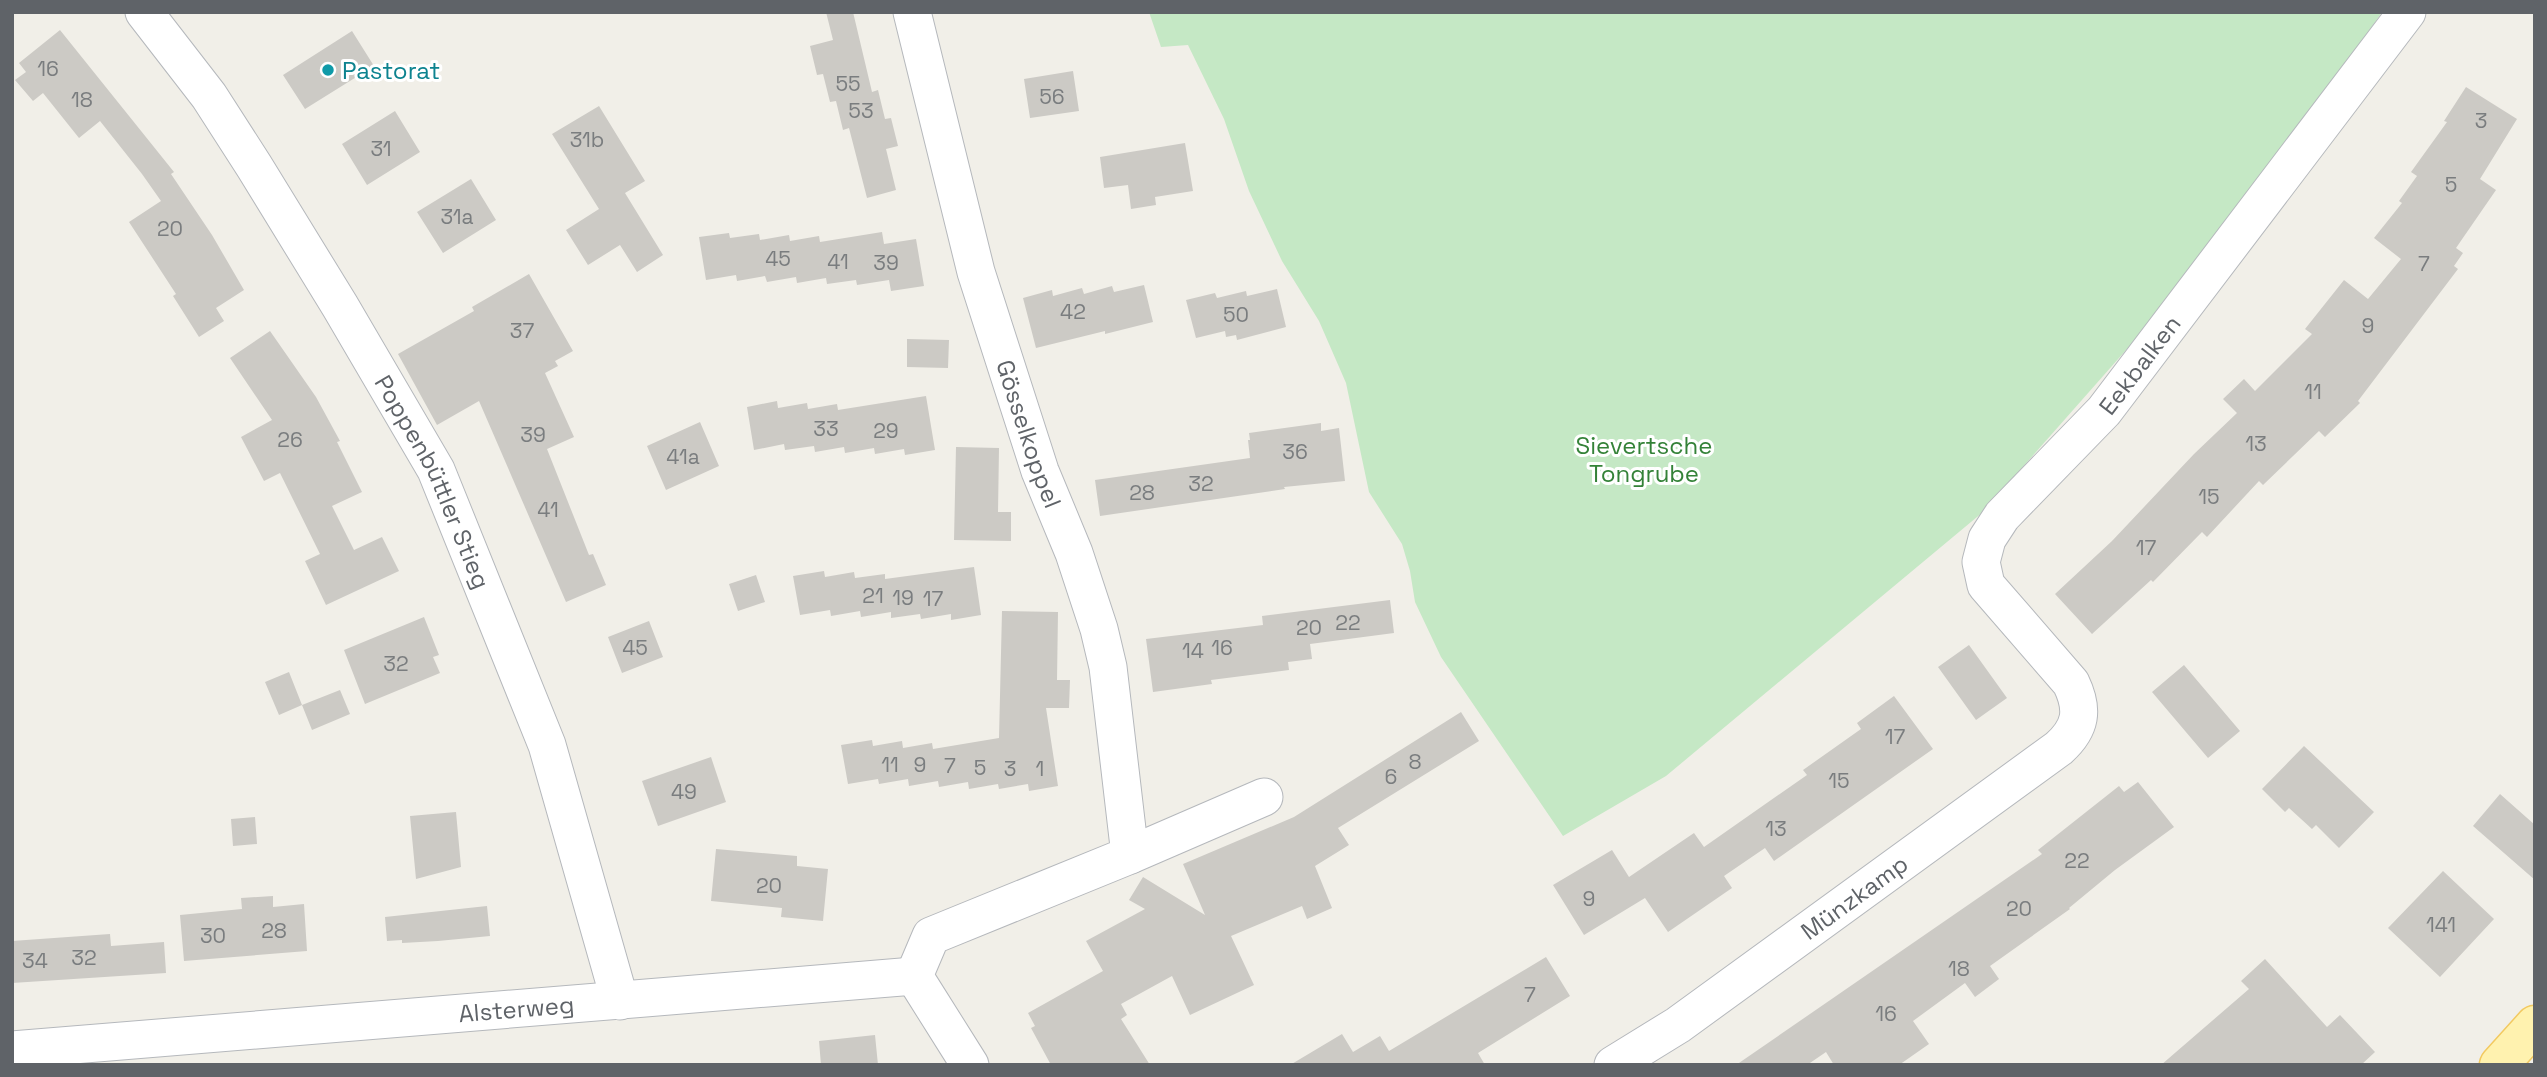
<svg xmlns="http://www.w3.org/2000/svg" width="2547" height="1077" viewBox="0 0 2547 1077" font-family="'Space Grotesk',sans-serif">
  <rect width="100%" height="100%" fill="#f1efe8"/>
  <path fill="#c5e8c5" d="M 1149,12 L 2382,12 L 2320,104 L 2187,281 L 1983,512 L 1666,776 L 1563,836 L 1441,657 L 1415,602 L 1410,571 L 1402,544 L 1369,492 L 1346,383 L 1319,321 L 1282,261 L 1249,191 L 1224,119 L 1188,45 L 1161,47 Z"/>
  <path fill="#cccac5" d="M 826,12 L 853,12 L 872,92 L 878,90 L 885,119 L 891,118 L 898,146 L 886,149 L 896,190 L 867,198 L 849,128 L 843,130 L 836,101 L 830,102 L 823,74 L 817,75 L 810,46 L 833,40 Z
    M 60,30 L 174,172 L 171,174 L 212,235 L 244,290 L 216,308 L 224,321 L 199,337 L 173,296 L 176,294 L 129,222 L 161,201 L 142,174 L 100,121 L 79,138 L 43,93 L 33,101 L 15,80 L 26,72 L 19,63 Z
    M 352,31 L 374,66 L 305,109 L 283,75 Z
    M 1073,71 L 1079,111 L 1030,118 L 1024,79 Z
    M 2466,87 L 2517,119 L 2480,179 L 2496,190 L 2456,248 L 2463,253 L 2454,266 L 2458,269 L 2358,401 L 2360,403 L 2325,437 L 2319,431 L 2263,485 L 2259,481 L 2207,537 L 2202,532 L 2153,582 L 2151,580 L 2092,634 L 2055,594 L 2112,541 L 2194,454 L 2237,413 L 2223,399 L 2244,379 L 2255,391 L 2312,334 L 2305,329 L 2344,280 L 2368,299 L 2401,259 L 2374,238 L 2402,203 L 2399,201 L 2417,176 L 2411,172 L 2447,122 L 2444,121 Z
    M 599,106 L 645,181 L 625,193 L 663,255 L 637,272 L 620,245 L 588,265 L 566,230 L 599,209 L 552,134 Z
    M 395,111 L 420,152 L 367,185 L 342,144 Z
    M 1185,143 L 1193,191 L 1155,197 L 1156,205 L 1131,209 L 1128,185 L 1104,188 L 1100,157 Z
    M 471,179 L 496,220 L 443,253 L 417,212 Z
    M 882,232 L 884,244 L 916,239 L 924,286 L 891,291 L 889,280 L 857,285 L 856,280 L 827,284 L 826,278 L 797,283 L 796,277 L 767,282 L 765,276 L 737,281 L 736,275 L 706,280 L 699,237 L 729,233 L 730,238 L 759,234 L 760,240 L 789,235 L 790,241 L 819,236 L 820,242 Z
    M 529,274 L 573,351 L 555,361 L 558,366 L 545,373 L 574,437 L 547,449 L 589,555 L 593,554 L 606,585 L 566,602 L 479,401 L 437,425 L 398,354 L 474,311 L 472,307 Z
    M 1144,285 L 1153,322 L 1105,334 L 1105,331 L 1036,348 L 1023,298 L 1052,290 L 1053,296 L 1082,288 L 1084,294 L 1112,286 L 1114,292 Z
    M 1277,289 L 1286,327 L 1237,340 L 1236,335 L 1226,337 L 1225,331 L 1196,338 L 1186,300 L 1215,293 L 1217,298 L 1246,291 L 1247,296 Z
    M 270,331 L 316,397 L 340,441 L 337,442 L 362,492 L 332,506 L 354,550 L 382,537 L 399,571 L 326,605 L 305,561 L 320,554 L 280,473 L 264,481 L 241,437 L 272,420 L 230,358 Z
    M 907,339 L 949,340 L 948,368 L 907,367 Z
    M 926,396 L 935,450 L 905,455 L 904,449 L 875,454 L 874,448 L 845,453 L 844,447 L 815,452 L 814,446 L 785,450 L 784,444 L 754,450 L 747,407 L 777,401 L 778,408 L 807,403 L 808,409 L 837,404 L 838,410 Z
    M 700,422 L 719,466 L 666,490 L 647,446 Z
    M 1321,423 L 1321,431 L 1339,428 L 1345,481 L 1284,487 L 1285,489 L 1100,516 L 1095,480 L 1250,458 L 1248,440 L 1250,440 L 1249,433 Z
    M 956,447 L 999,448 L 998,512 L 1011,512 L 1011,541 L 954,540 Z
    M 974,567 L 981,615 L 951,620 L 951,614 L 921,619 L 920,614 L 891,618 L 891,612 L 861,617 L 860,611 L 831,616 L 830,610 L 800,615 L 793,576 L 824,571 L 825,577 L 854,572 L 855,578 L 885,574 L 885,579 Z
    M 756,575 L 765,602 L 738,611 L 729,584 Z
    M 1390,600 L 1394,633 L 1310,644 L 1312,659 L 1288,662 L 1289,670 L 1211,680 L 1212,684 L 1153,692 L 1146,639 L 1263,625 L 1262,616 Z
    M 1002,611 L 1058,612 L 1057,680 L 1070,680 L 1069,708 L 1046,708 L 1058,786 L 1029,791 L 1028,784 L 999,789 L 998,784 L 969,789 L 968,782 L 939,787 L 938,781 L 909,786 L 908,779 L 879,784 L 878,779 L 848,784 L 841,745 L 872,740 L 873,746 L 902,741 L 903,748 L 932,743 L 933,749 L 999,738 Z
    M 424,617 L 439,655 L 433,657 L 440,673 L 365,704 L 344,650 Z
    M 649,621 L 663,657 L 622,673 L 608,637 Z
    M 1969,645 L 2007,698 L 1976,720 L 1938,667 Z
    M 2184,665 L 2240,731 L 2208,758 L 2152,692 Z
    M 289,672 L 302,705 L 279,715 L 265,682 Z
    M 340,690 L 350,714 L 312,730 L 302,705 Z
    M 1894,696 L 1933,749 L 1774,861 L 1765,848 L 1724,876 L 1732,888 L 1668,932 L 1645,898 L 1584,935 L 1553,885 L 1612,850 L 1629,877 L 1694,833 L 1704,847 L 1807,775 L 1803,770 L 1861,729 L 1857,723 Z
    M 1461,712 L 1479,741 L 1338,828 L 1349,845 L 1315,866 L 1332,908 L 1307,919 L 1302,906 L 1231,936 L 1254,985 L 1190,1015 L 1172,976 L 1121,1004 L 1127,1015 L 1121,1019 L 1150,1065 L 1051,1065 L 1031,1028 L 1035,1026 L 1028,1013 L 1103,971 L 1086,941 L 1145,909 L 1129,900 L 1143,877 L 1205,915 L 1183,864 L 1294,817 Z
    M 2304,746 L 2374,812 L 2339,848 L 2316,825 L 2312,829 L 2289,808 L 2285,812 L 2262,789 Z
    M 711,757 L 726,802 L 658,826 L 642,781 Z
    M 2138,782 L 2174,827 L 2115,870 L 2069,908 L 2070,909 L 1990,966 L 1999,979 L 1975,997 L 1965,983 L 1913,1021 L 1929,1044 L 1899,1065 L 1834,1065 L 1826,1052 L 1807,1065 L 1736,1065 L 2042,854 L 2038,850 L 2119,786 L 2124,792 Z
    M 2500,794 L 2535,825 L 2535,880 L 2473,826 Z
    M 456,812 L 461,867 L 416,879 L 410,816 Z
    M 255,817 L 257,844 L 233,846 L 231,819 Z
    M 716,849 L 797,856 L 797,866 L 828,869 L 823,921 L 781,917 L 782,908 L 711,901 Z
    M 2443,871 L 2494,919 L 2440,977 L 2388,928 Z
    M 273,896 L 273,907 L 304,904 L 307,951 L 184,961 L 180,915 L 242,909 L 241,898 Z
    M 487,906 L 490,936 L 438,941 L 402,943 L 402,940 L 387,941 L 385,917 Z
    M 110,934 L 111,946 L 164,942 L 166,973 L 12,983 L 12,941 Z
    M 1546,957 L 1570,996 L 1478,1053 L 1485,1065 L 1290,1065 L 1342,1034 L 1353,1052 L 1380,1036 L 1389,1051 Z
    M 2265,959 L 2327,1027 L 2340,1015 L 2375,1052 L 2361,1065 L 2161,1065 L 2249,989 L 2241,981 Z
    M 875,1035 L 878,1065 L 821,1065 L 819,1041 Z"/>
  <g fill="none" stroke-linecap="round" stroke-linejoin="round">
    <g stroke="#b5b8bc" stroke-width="39">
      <g id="minor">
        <path id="s1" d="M 144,12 L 209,96 L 254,166 L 340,306 L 436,470 L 547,745 L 620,1001"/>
        <path id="s2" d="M 912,12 L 976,272 L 1040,471 L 1074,553 L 1099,629 L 1108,667 L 1130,855 L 931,936 L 914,976"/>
        <path d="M 1130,855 L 1264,797"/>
        <path d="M 914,976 L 970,1065"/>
        <path id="s3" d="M 12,1050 L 914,976"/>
        <path id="s4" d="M 1613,1065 L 1678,1025 L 2059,748 C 2081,728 2084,710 2071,683 L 1986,585 L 1981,562 L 1987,539 L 2002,516 L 2104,411 L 2407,12"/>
      </g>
    </g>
    <g stroke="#f2c960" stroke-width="41">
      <path id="major" d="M 2499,1065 L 2535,1025"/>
    </g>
    <use href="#minor" stroke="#fff" stroke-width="37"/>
    <use href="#major" stroke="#fff2af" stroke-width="38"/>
  </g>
  <circle fill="#0f9aa8" stroke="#fff" stroke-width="2.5" cx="328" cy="70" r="7"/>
  <g text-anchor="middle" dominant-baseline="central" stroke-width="6" stroke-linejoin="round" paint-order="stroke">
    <g font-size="21" fill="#7a7d7f">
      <text x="48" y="68">16</text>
      <text x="848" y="83">55</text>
      <text x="1052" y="96">56</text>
      <text x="82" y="99">18</text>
      <text x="861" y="110">53</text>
      <text x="2481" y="120">3</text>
      <text x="587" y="139">31b</text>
      <text x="381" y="148">31</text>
      <text x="2451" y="184">5</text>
      <text x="457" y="216">31a</text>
      <text x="170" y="228">20</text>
      <text x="778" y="258">45</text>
      <text x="838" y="261">41</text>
      <text x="886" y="262">39</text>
      <text x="2424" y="263">7</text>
      <text x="1073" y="311">42</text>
      <text x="1236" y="314">50</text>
      <text x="2368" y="325">9</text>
      <text x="522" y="330">37</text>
      <text x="2313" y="391">11</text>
      <text x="826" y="428">33</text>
      <text x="886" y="430">29</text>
      <text x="533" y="434">39</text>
      <text x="290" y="439">26</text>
      <text x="2256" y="443">13</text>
      <text x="1295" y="451">36</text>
      <text x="683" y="456">41a</text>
      <text x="1201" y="483">32</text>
      <text x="1142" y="492">28</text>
      <text x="2209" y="496">15</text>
      <text x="548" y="509">41</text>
      <text x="2146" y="547">17</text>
      <text x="873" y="595">21</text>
      <text x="903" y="597">19</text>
      <text x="933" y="598">17</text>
      <text x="1348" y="622">22</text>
      <text x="1309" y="627">20</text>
      <text x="635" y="647">45</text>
      <text x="1222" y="647">16</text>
      <text x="1193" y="650">14</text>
      <text x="396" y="663">32</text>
      <text x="1895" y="736">17</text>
      <text x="1415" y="761">8</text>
      <text x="890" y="764">11</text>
      <text x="920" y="764">9</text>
      <text x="950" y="765">7</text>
      <text x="980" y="767">5</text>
      <text x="1010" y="768">3</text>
      <text x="1040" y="768">1</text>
      <text x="1391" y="776">6</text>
      <text x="1839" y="780">15</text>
      <text x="684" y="791">49</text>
      <text x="1776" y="828">13</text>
      <text x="2077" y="860">22</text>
      <text x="769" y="885">20</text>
      <text x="1589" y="898">9</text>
      <text x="2019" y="908">20</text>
      <text x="2441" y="924">141</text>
      <text x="274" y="930">28</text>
      <text x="213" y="935">30</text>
      <text x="84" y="957">32</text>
      <text x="35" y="960">34</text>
      <text x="1959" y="968">18</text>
      <text x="1530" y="994">7</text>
      <text x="1886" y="1013">16</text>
    </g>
    <g font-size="24" fill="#0d838f" stroke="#fff" text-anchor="start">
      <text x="342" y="70">Pastorat</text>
    </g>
    <g font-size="24" fill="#5f6368" stroke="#fff">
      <text stroke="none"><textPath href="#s4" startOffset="1029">Eekbalken</textPath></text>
      <text stroke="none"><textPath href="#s2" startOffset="438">Gösselkoppel</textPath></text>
      <text stroke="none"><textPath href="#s1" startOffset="553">Poppenbüttler Stieg</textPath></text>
      <text stroke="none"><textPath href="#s4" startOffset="294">Münzkamp</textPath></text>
      <text stroke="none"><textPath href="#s3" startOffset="506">Alsterweg</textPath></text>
    </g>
    <g font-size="24" fill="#348238" stroke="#fff">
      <text x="1644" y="445">Sievertsche<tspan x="1644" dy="28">Tongrube</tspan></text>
    </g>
  </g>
  <rect width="2547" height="1077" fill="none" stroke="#5f6368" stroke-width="28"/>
</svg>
